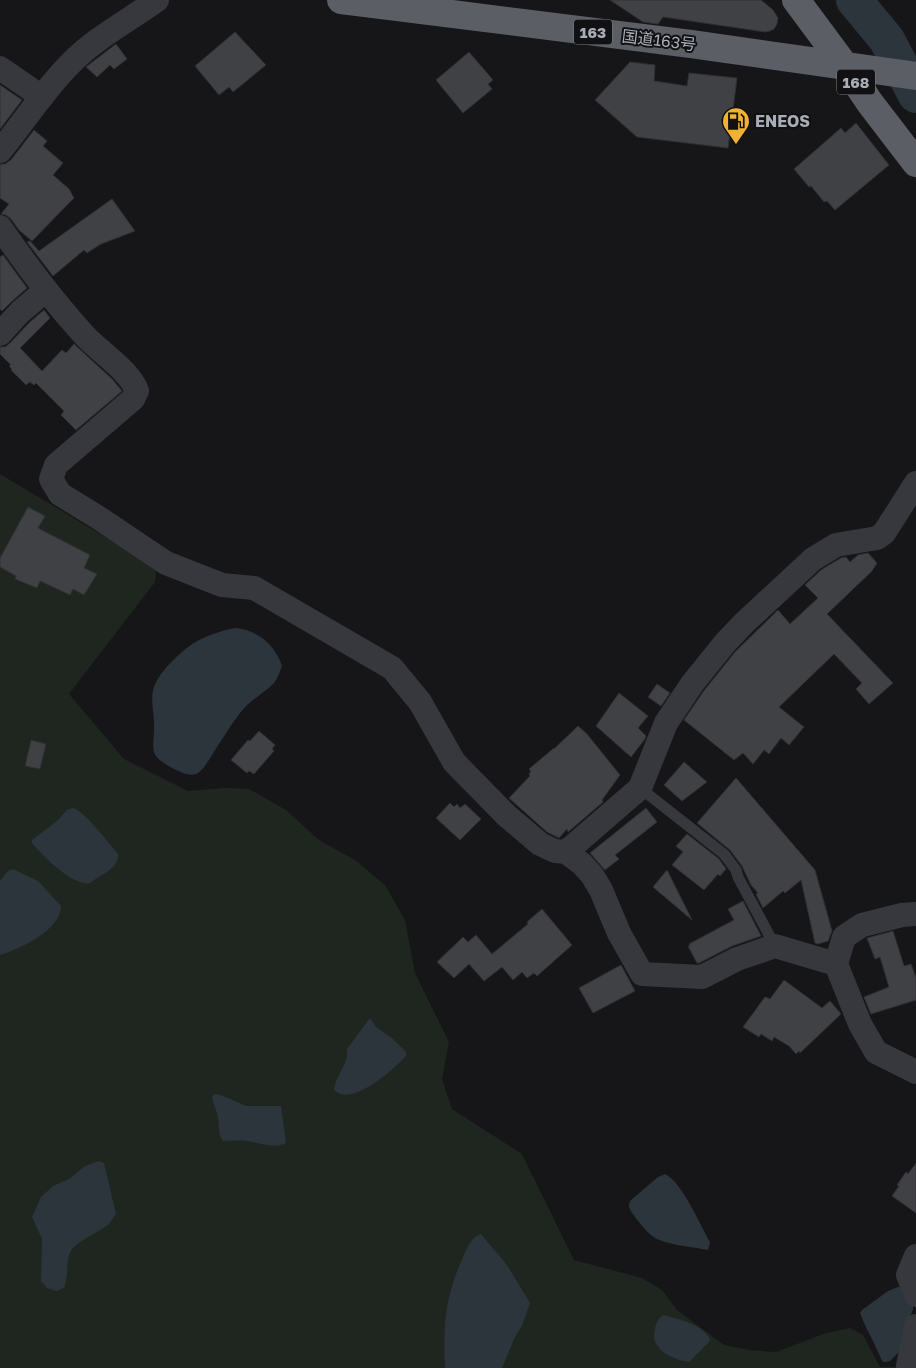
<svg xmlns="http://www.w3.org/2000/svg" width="916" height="1368" viewBox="0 0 916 1368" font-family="'Golos Text','Noto Sans JP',sans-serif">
  <rect width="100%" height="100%" fill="#161618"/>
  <path fill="#1e261f" d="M 0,474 L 139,557 L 156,571 L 155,582 L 69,694 L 124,759 L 188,791 L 225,788 L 249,789 L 286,810 L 319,840 L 355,860 L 385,885 L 405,920 L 415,973 L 449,1042 L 442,1079 L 452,1109 L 522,1154 L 574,1260 L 642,1278 L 662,1290 L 677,1310 L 724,1345 L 749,1350 L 776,1352 L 823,1334 L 850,1328 L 863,1335 L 880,1367 L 900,1367 L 902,1368 L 0,1368 Z"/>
  <path fill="#2c353c" d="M 235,628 C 257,630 275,644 282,666 C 280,671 278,678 274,683 C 263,694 249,701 240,713 C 230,726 221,741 212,755 C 208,761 204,769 198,773 C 191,777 183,773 176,770 C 147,755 154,753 154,724 C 154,712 150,699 154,687 C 160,670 184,648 199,640 C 209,635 224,630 235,628 Z
    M 73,808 C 85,811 109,844 118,854 C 119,869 101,874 90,883 C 72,886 43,856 32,843 L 32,840 L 57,821 L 67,810 Z
    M 13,869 L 38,881 L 61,906 C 61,930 20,949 0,955 L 0,881 L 8,871 Z
    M 370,1018 L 376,1027 L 393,1039 L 406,1052 L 406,1056 C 394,1069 352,1108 334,1090 C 335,1076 349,1064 347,1049 Z
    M 215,1094 L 221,1095 L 246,1106 L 281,1106 L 286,1143 C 273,1149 261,1143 247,1141 C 239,1140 231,1141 223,1141 C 217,1134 220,1122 217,1113 C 215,1107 213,1103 212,1097 Z
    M 99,1161 L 104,1163 L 116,1214 C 114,1217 111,1221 109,1224 C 98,1233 82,1238 72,1249 C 65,1258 69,1277 64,1288 L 56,1291 L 47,1288 L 41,1281 L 42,1239 L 32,1217 L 41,1197 L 53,1186 L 69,1179 L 85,1166 Z
    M 665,1174 C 682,1182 700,1225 710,1242 L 708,1250 C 694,1247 665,1245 654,1237 C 647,1233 640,1223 635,1217 C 631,1211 626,1207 631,1200 L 658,1177 Z
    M 481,1234 L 507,1265 L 530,1303 L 522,1326 L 515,1337 L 502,1368 L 445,1368 C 443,1325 445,1297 463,1257 C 467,1248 471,1237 481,1234 Z
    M 898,1287 L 909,1287 L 913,1304 L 913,1309 L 899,1352 L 890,1361 L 886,1362 L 883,1362 C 879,1356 877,1349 874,1343 C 869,1333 864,1324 860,1313 L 862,1310 L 888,1291 Z
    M 663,1315 C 678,1319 702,1324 710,1339 L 709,1342 L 689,1362 C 676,1360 660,1354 655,1341 C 653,1337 654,1333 655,1329 C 656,1323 658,1319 663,1315 Z"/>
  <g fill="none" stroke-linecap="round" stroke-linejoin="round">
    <path stroke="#2c353c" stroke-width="36" d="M 854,0 L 887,40 L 916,95"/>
  </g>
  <path fill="#404145" stroke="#303034" d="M 610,0 L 761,0 L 773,10 L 778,18 L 777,24 L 774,29 L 770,31 L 765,32 L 663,17 L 658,24 L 643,22 Z
    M 235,32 L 266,65 L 233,92 L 229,87 L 219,95 L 195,66 Z
    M 116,44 L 127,59 L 114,69 L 110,65 L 97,77 L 86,67 Z
    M 469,52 L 493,80 L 488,84 L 492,89 L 463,113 L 436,80 Z
    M 630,62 L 655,65 L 654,81 L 687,86 L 689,73 L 737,78 L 728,148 L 637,137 L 595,100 Z
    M 0,85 L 22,100 L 0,129 Z
    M 856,123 L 889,165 L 835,210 L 827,201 L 824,202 L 811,186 L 809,187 L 794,169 L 841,128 L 845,133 Z
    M 34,130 L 47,141 L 43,146 L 63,163 L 53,175 L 69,189 L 74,198 L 32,241 L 19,230 L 11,219 L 6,215 L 1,214 L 9,204 L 0,198 L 0,164 L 5,164 L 11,160 Z
    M 112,199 L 135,231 L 101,244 L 87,253 L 84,250 L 53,276 L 27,242 L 30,241 L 39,251 Z
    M 3,255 L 27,288 L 11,302 L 2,311 L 0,309 L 0,257 Z
    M 44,310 L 50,318 L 20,348 L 42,371 L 62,350 L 66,353 L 74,344 L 112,379 L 122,391 L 76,430 L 61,415 L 64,411 L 36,383 L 34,385 L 30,382 L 26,385 L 11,370 L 12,369 L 9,366 L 11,365 L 0,354 L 0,347 L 5,347 L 10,343 L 30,322 Z
    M 28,507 L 45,516 L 38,528 L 90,555 L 84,568 L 97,574 L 84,595 L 73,589 L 70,595 L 40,581 L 37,588 L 15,579 L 16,576 L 0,567 L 0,558 Z
    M 868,553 L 877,563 L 872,571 L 827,614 L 893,683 L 869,704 L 856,689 L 862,683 L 834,654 L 779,707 L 804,727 L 789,745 L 781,738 L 769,754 L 764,750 L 753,764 L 743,753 L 734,760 L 684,720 L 703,692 L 735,652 L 778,610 L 790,624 L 818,598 L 805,585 L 821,570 L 841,558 L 846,557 L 850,562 L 858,555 Z
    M 657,684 L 670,693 L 661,706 L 648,697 Z
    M 619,693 L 648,716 L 638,728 L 646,736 L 645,739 L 631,757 L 596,726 Z
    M 578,726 L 587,734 L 620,775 L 602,800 L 603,802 L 568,832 L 567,829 L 559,838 L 547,832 L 509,798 L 530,776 L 529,774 L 531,771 L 529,769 L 554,748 L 554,749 Z
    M 259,731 L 275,745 L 272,749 L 274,751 L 254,774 L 249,771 L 247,773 L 231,760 L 248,740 L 250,741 Z
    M 31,740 L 46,744 L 40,769 L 25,766 Z
    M 684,762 L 707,782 L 682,801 L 664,785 Z
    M 736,778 L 815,870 L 832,931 L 828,941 L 818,944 L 815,943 L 801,880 L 785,893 L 783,891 L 763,908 L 756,894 L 758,893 L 751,885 L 742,866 L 730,850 L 697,823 Z
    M 450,803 L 454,807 L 457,804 L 460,808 L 465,804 L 481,819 L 460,840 L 436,818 Z
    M 646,808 L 657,822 L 615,855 L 619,859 L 605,870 L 590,853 Z
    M 687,834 L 719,859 L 726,869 L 720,876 L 718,874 L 704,890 L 672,865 L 683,852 L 676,846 Z
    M 667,870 L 692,920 L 653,887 Z
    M 743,901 L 761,936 L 732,946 L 699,963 L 697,963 L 688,946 L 690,946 L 689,944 L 734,920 L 728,909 Z
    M 542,909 L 572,945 L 537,976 L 534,973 L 527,978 L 522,972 L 513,980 L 502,967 L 484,981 L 469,964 L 454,978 L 437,962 L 463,937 L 468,942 L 476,935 L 492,954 L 528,924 L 527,922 Z
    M 893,931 L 904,966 L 911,964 L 916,978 L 916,1000 L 871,1014 L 864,997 L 889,987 L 880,957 L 875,959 L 867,938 Z
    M 621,965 L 635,991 L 593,1013 L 579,988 Z
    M 784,980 L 822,1008 L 830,1001 L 841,1014 L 800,1053 L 799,1051 L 796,1054 L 789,1046 L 774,1037 L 772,1041 L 761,1034 L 759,1037 L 743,1027 L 765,997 L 770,999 Z
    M 916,1163 L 916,1213 L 892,1196 L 899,1186 L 897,1185 L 906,1172 L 908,1174 Z"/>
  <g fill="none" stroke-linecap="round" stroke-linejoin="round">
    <path stroke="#37383d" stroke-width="11" d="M 640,788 L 724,854 L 736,870 L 738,877 L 775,946"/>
    <path stroke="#37383d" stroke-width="24" d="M 0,68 L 42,97
      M 0,151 C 24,122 44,90 70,64 C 95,38 128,21 157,0
      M 0,227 C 26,265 54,302 85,336 C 100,352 130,371 137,391 L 133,399 L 56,465 L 51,479 L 60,494 L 99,518 L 166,563 L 222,585 L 254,588 L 392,668 L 420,702 L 454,762 L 507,816 L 540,844 L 555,851 L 566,852 L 582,864 L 592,875 L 601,890 L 619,933 L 642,974 L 702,977 L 737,959 L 775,946 L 836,964
      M 0,334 L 20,312 L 46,290
      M 566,852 L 640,788 L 666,723 L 692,684 L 725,643 L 744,623 L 813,559 L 836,545 L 877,538 L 884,533 L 916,483
      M 916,914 L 902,915 L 862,925 L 844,937 L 836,964 L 860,1024 L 876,1052 L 916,1072
      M 916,1256 L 908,1275 L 916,1295
      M 908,1366 L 916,1326"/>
    <path stroke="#5b5e65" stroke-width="28" d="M 341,0 L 691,44 L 916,76
      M 796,0 L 845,66 L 870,103 L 916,163"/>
  </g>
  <defs>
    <g id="fuel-pin" transform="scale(1.4375)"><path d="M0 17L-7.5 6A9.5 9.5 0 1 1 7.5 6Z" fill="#f2b134" stroke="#111113"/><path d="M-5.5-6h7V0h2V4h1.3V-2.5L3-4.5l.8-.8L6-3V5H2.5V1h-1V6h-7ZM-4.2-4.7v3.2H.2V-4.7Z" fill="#111"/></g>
  </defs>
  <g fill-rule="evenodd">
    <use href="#fuel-pin" x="736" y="121"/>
  </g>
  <g text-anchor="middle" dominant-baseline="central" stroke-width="4" stroke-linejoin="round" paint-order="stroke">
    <g fill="#111113" stroke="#7b7e86" stroke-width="1">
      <rect x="574" y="19.5" width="38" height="25" rx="4"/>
      <rect x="837" y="69.5" width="38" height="25" rx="4"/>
    </g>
    <g font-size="15" font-weight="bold" fill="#a8adb8">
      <text x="593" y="32">163</text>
      <text x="856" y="82">168</text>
    </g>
    <g font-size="16" fill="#a8adb8" stroke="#111113">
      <text transform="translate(659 40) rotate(7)">国道163号</text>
    </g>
    <g font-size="16" font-weight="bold" fill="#a8adb8" stroke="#111113" text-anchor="start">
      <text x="755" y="121">ENEOS</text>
    </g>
  </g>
</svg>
